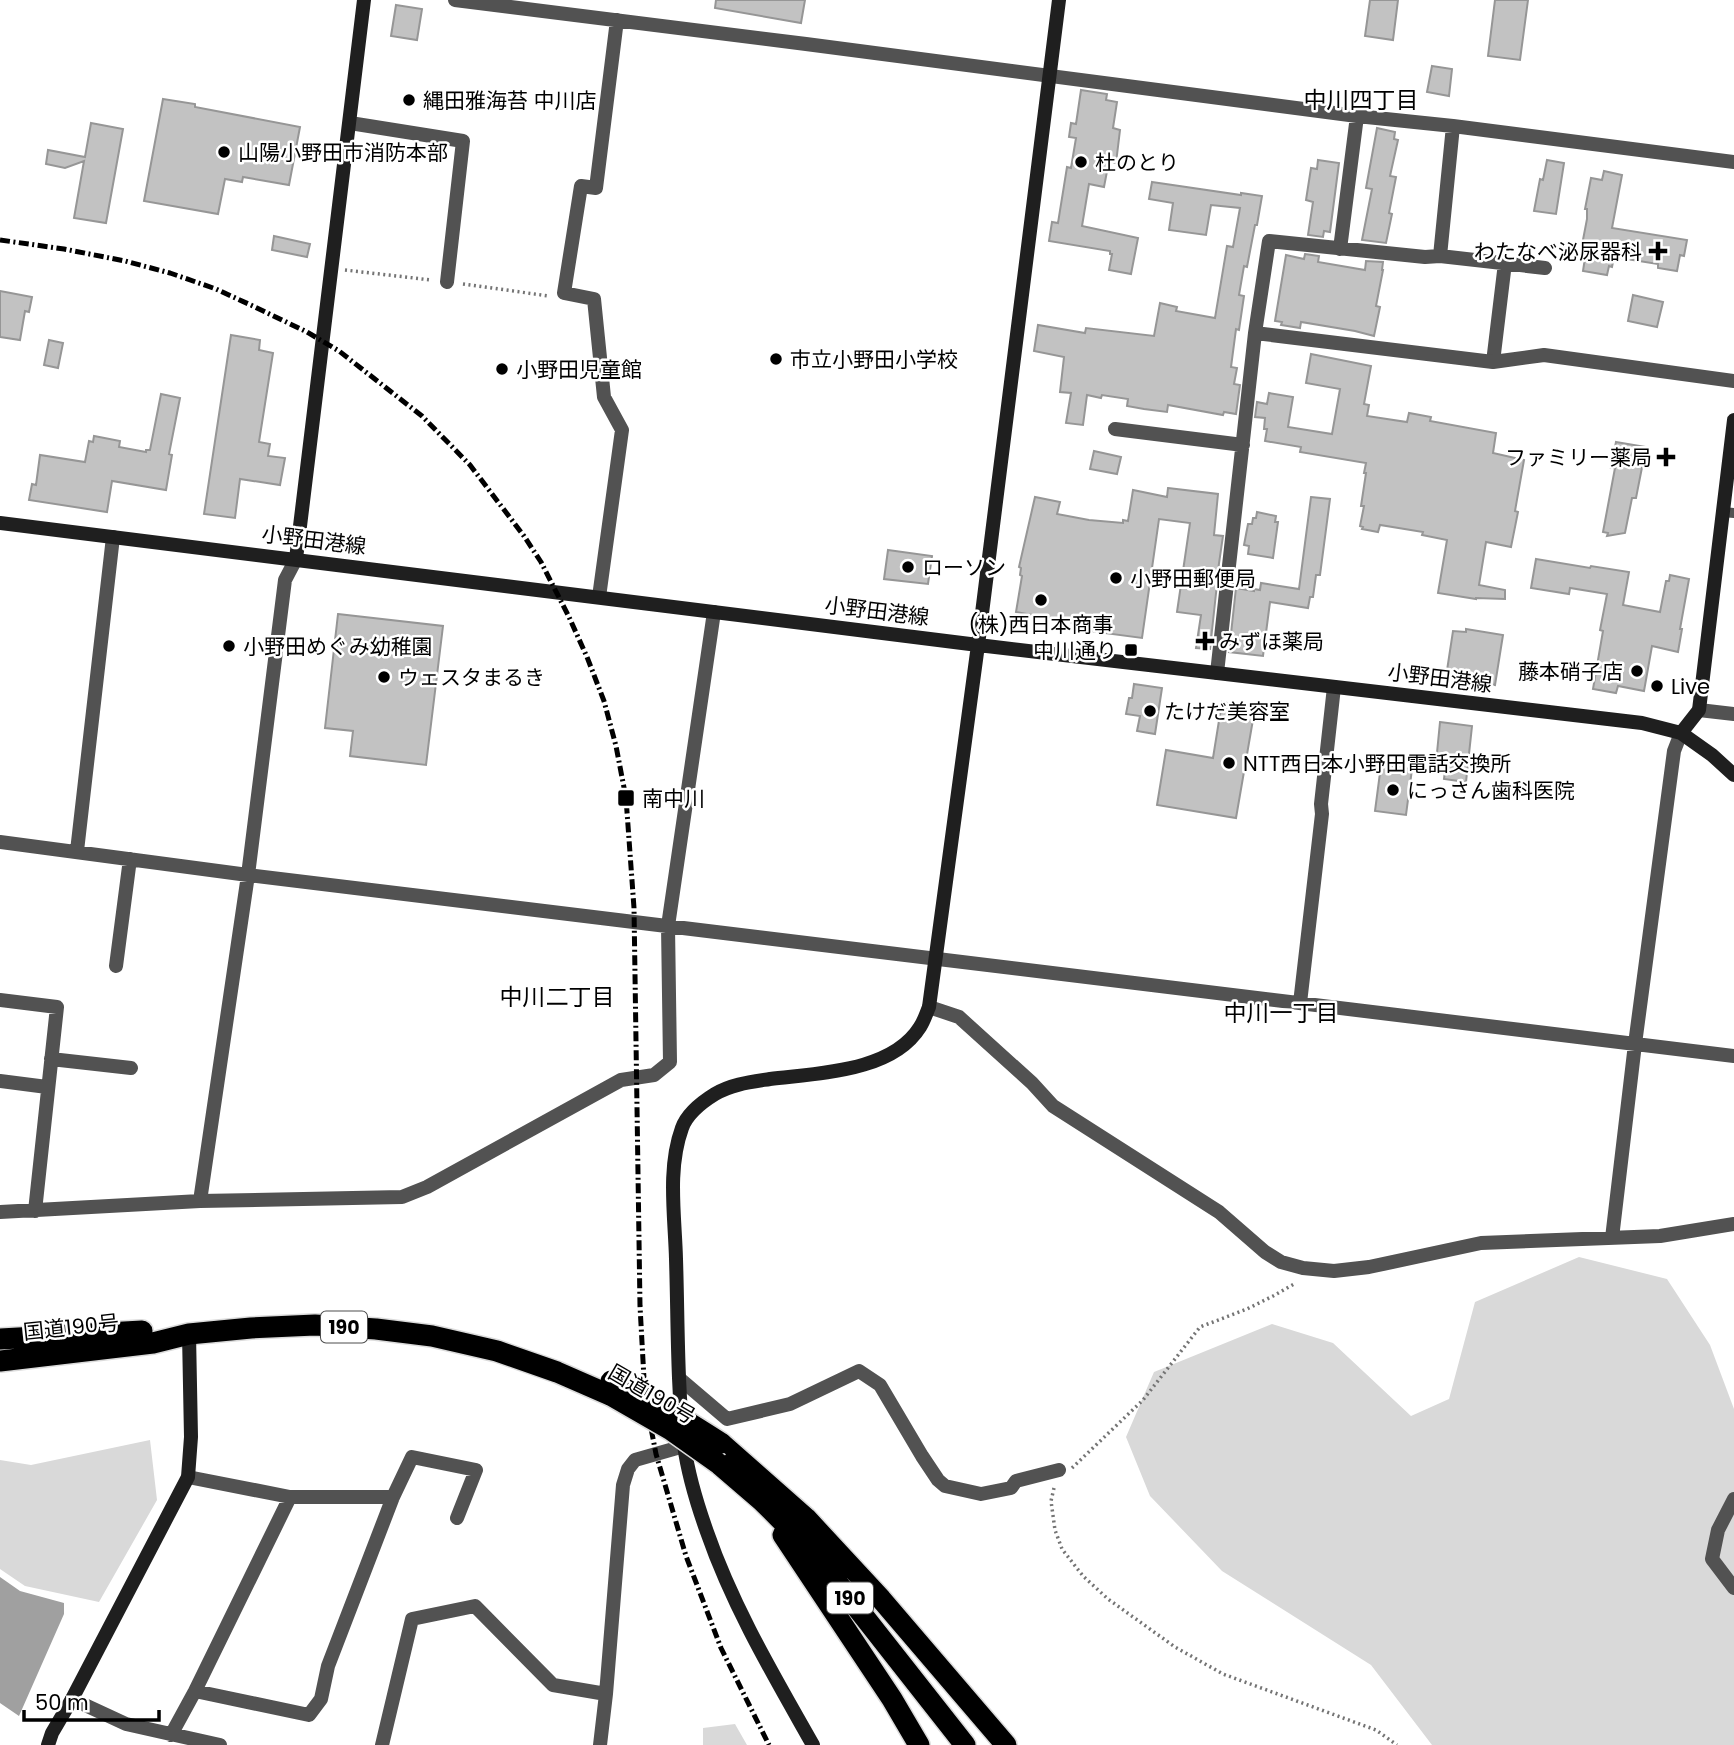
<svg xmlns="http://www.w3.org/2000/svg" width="1734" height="1745" viewBox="0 0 1734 1745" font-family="Poppins,'Noto Sans JP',sans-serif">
  <rect width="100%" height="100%" fill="#fff"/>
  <path fill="#d9d9d9" d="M 1579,1257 L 1667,1279 L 1710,1345 L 1734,1409 L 1734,1745 L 1432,1745 L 1371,1665 L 1222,1571 L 1150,1496 L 1126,1437 L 1154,1372 L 1272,1324 L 1333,1343 L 1411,1416 L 1449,1399 L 1475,1302 Z
    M 150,1440 L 157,1500 L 99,1602 L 25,1586 L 0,1569 L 0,1460 L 31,1465 Z
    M 735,1724 L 747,1745 L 703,1745 L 703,1728 Z"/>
  <path fill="#a0a0a0" d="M 0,1577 L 20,1591 L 64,1603 L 64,1614 L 19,1716 L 0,1703 Z"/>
  <path fill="#c2c2c2" stroke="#969696" stroke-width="2" d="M 716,0 L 805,0 L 801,23 L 715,8 Z
    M 1370,0 L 1398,0 L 1393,40 L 1365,36 Z
    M 1495,0 L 1528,0 L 1520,60 L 1488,56 Z
    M 396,5 L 422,9 L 417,40 L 391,36 Z
    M 1432,66 L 1452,69 L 1449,96 L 1427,92 Z
    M 1081,90 L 1107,94 L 1106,100 L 1117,102 L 1113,128 L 1120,130 L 1116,163 L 1109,161 L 1104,187 L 1089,184 L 1082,226 L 1138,238 L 1131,274 L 1109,270 L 1112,254 L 1110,254 L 1110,251 L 1049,241 L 1052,222 L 1058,223 L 1067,167 L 1071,168 L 1076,138 L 1069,137 L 1071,123 L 1076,124 Z
    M 163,99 L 195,104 L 195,107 L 300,127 L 289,185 L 243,177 L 242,182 L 225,179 L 218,214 L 144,201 Z
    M 91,123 L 123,129 L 106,223 L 74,218 L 84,161 L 65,168 L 46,164 L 48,150 L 85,157 Z
    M 1377,128 L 1395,132 L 1394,139 L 1398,140 L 1390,176 L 1396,177 L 1389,213 L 1392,214 L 1386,243 L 1362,240 L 1372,189 L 1366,188 Z
    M 1318,160 L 1339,163 L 1330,232 L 1324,231 L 1323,237 L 1308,235 L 1313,202 L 1306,200 L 1311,168 L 1317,169 Z
    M 1547,160 L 1564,163 L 1556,214 L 1534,211 L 1540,179 L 1543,180 Z
    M 1604,171 L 1622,175 L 1612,228 L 1687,240 L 1684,256 L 1680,255 L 1677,271 L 1658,268 L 1658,264 L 1614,257 L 1612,267 L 1609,266 L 1607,275 L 1583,271 L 1587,245 L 1582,245 L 1587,219 L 1587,209 L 1585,209 L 1591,178 L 1602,180 Z
    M 1152,182 L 1241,195 L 1241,193 L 1262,196 L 1257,225 L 1255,225 L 1247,267 L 1244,266 L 1239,295 L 1244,296 L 1239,330 L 1236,329 L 1231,367 L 1237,368 L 1234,384 L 1240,385 L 1236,414 L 1224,412 L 1223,415 L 1168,405 L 1167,412 L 1144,409 L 1127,406 L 1128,399 L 1102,395 L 1101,398 L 1087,395 L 1083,425 L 1066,423 L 1071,393 L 1060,392 L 1064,357 L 1034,351 L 1038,325 L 1085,333 L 1086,328 L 1154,336 L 1160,303 L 1177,307 L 1176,311 L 1215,318 L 1227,246 L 1233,247 L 1240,208 L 1211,205 L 1206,235 L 1169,230 L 1173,203 L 1149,199 Z
    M 274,236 L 310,244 L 307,257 L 272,250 Z
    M 1305,254 L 1319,256 L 1318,262 L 1365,270 L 1366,261 L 1383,262 L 1382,270 L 1383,270 L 1376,306 L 1380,307 L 1374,336 L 1355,331 L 1301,322 L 1300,328 L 1281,325 L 1282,322 L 1275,321 L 1286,255 L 1304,259 Z
    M 0,291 L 32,297 L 29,312 L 25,311 L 20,340 L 0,337 Z
    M 1633,295 L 1663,302 L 1657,327 L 1628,321 Z
    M 231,335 L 260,340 L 259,350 L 273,353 L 259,442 L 270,444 L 268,456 L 285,458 L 280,485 L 240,479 L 235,518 L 204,514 Z
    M 49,340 L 63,343 L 58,368 L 44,365 Z
    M 1311,354 L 1371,366 L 1364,404 L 1369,405 L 1367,416 L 1407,422 L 1409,413 L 1431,417 L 1430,421 L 1496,433 L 1493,453 L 1524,460 L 1515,511 L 1518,512 L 1511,547 L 1486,542 L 1479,585 L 1505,590 L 1505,599 L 1476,598 L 1476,599 L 1438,593 L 1447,540 L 1422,535 L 1423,532 L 1380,525 L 1378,532 L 1362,529 L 1363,527 L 1360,526 L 1364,506 L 1361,506 L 1366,473 L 1364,473 L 1366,463 L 1300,452 L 1301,447 L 1265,441 L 1267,429 L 1264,429 L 1265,418 L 1255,417 L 1257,402 L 1267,404 L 1269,393 L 1293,397 L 1288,427 L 1332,434 L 1340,389 L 1306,383 Z
    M 161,394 L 180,398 L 169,454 L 172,455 L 166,490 L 112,481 L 107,512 L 29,500 L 32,484 L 36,485 L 40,455 L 85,462 L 89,441 L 93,442 L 94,436 L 120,441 L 119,447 L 146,452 L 146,450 L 150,450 Z
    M 1616,442 L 1646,447 L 1636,498 L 1632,498 L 1625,533 L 1607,536 L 1608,533 L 1603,532 L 1615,468 L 1611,468 Z
    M 1094,451 L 1121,457 L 1117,474 L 1090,469 Z
    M 1168,488 L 1218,494 L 1214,535 L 1223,536 L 1216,584 L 1217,584 L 1210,649 L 1196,648 L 1201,615 L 1177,612 L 1190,523 L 1159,519 L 1142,638 L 1074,629 L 1075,623 L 1016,612 L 1022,576 L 1020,575 L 1021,568 L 1019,567 L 1035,497 L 1060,502 L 1057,514 L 1089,520 L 1123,523 L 1123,520 L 1128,521 L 1133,490 L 1167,497 Z
    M 1311,497 L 1330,499 L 1320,575 L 1316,575 L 1313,597 L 1310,597 L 1308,608 L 1270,602 L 1263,656 L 1229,652 L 1236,588 L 1254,591 L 1254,589 L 1260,590 L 1261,583 L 1299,589 Z
    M 1257,512 L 1276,516 L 1275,522 L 1278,522 L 1273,558 L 1248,554 L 1249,546 L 1244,545 L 1248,524 L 1252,524 L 1253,518 L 1256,518 Z
    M 888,550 L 932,556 L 928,584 L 884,579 Z
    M 1536,559 L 1590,568 L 1591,566 L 1629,572 L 1623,605 L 1660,612 L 1666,581 L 1669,581 L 1670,575 L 1689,579 L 1680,629 L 1682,629 L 1678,652 L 1652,646 L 1644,691 L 1618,686 L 1616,693 L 1593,689 L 1603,631 L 1600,630 L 1607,594 L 1570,588 L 1569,594 L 1531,588 Z
    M 338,614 L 443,626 L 426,765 L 350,756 L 353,731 L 325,728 Z
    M 1466,629 L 1503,635 L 1495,685 L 1446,677 L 1453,631 L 1466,632 Z
    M 1134,684 L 1162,688 L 1155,734 L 1137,731 L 1140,716 L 1126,714 L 1129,698 L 1132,698 Z
    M 1222,702 L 1255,708 L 1236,818 L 1157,805 L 1166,750 L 1213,758 Z
    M 1440,722 L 1472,726 L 1466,782 L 1444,779 L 1446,764 L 1436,763 Z
    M 1381,765 L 1412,769 L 1406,815 L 1375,811 Z"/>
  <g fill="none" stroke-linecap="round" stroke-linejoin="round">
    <g stroke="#dbdbdb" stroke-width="24">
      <path id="highway" d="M 0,1339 L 142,1331
        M 0,1361 L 153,1343 L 189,1334 L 251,1328 L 315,1325 L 376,1329 L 432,1336 L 497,1351 L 557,1372 L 612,1396
        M 721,1443 L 806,1518 L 881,1599 L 1006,1745
        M 719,1464 L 762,1501 L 814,1553 L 965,1745
        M 783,1535 L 892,1699 L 919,1745"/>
    </g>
    <path stroke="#747474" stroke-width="3.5" stroke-dasharray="2 3.5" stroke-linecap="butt" d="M 345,270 L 431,280
      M 463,284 L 549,296
      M 1072,1468 L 1143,1400 L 1200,1327 L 1247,1309 L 1273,1296 L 1296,1283
      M 1054,1488 L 1051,1501 L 1055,1530 L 1062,1549 L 1083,1576 L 1108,1599 L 1175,1647 L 1223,1674 L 1376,1730 L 1397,1745"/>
    <path stroke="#525252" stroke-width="10" d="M 1723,512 L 1734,513"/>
    <path stroke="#525252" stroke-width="14" d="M 455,0 L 806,44 L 1357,116 L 1453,126 L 1734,162
      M 350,123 L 463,141 L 447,282
      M 1340,249 L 1357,116
      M 1440,256 L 1453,126
      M 1255,333 L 1493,362 L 1544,355 L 1734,381
      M 1493,362 L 1505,263
      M 1115,429 L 1243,445
      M 599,597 L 622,430 L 604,397 L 594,299 L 564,293 L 581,186 L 596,188 L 617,20
      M 1217,673 L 1255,333 L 1269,241 L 1425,257 L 1440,256 L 1545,268
      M 1699,710 L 1734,714
      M 0,842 L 248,875 L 1734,1056
      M 77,851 L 113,537
      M 116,966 L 130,859
      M 0,1000 L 57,1007 L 35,1211
      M 1300,1003 L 1322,814 L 1321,804 L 1334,687
      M 929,1007 L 959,1017 L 1032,1083 L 1053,1106 L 1219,1212 L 1265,1252 L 1281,1262 L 1303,1268 L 1334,1271 L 1369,1267 L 1481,1243 L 1660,1236 L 1734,1224
      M 51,1059 L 131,1068
      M 0,1081 L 47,1087
      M 200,1201 L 248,875 L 285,580 L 296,559
      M 0,1212 L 200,1201 L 402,1197 L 427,1187 L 621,1080 L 654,1075 L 670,1062 L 668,926 L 714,612
      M 1612,1238 L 1635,1044 L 1674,751 L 1681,733
      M 680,1379 L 727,1419 L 790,1404 L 859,1371 L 880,1385 L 922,1456 L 938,1480 L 945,1486 L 981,1494 L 1011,1488 L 1016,1481 L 1059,1470
      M 188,1477 L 290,1497 L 393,1497
      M 1734,1499 L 1718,1530 L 1712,1559 L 1734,1588
      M 195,1691 L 309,1715 L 321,1699 L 328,1666 L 393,1497 L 412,1457 L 476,1470 L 457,1518
      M 72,1699 L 126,1724 L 220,1745
      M 171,1735 L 195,1691 L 290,1497
      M 382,1745 L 412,1619 L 475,1606 L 553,1685 L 606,1694
      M 600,1745 L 606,1694 L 623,1485 L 628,1469 L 635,1460 L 684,1446"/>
    <path stroke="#1f1f1f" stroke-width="14" d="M 0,523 L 978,645 L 1642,723 L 1681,733 L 1712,755 L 1734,775
      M 296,559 L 364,0
      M 1681,733 L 1699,710 L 1734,420
      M 48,1745 L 52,1733 L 72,1699 L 188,1477 L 191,1437 L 189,1334
      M 813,1745 C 774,1676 733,1607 707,1532 C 697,1504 688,1474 684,1445 C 677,1384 678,1321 676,1259 C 675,1217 667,1169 682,1128 C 687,1114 702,1102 715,1094 C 732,1084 751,1082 770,1079 C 818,1073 892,1072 920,1027 C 924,1021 926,1014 929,1007 L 978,645 L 1059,0"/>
    <use href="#highway" stroke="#000" stroke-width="21"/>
    <path stroke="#000" stroke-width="5" stroke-dasharray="10 3.5 2 3.5" stroke-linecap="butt" d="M 0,240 L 64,249 L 125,261 L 170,273 L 216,289 L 255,307 L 307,332 L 339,351 L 422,416 L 470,465 L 524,536 L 541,562 L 569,617 L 587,657 L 604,701 L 616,746 L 626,798 L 634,908 L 640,1306 L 645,1397 L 656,1454 L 686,1556 L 721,1648 L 769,1745"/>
    <g stroke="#dbdbdb" stroke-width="24" stroke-linecap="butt">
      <path id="highway-bridge" d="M 611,1381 C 650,1398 685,1420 721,1443
        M 612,1396 L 671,1430 L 719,1464"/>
    </g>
    <use href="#highway-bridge" stroke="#000" stroke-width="21"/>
  </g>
  <g fill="#000" stroke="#fff" stroke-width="2.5">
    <circle cx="409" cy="100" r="7"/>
    <circle cx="224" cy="152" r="7"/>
    <circle cx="1081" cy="162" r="7"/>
    <path d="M1654.5 240.5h7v7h7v7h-7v7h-7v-7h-7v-7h7z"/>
    <circle cx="776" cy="359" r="7"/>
    <circle cx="502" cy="369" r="7"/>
    <path d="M1662.5 446.5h7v7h7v7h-7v7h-7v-7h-7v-7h7z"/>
    <circle cx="908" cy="567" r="7"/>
    <circle cx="1116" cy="578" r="7"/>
    <circle cx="1041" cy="600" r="7"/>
    <path d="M1201.5 630.5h7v7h7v7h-7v7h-7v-7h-7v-7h7z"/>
    <circle cx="229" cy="646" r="7"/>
    <rect x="1124" y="643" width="14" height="14" rx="3.5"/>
    <circle cx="1637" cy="671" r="7"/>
    <circle cx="384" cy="677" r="7"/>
    <circle cx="1657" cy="686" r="7"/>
    <circle cx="1150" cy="711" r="7"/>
    <circle cx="1229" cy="763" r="7"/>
    <circle cx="1393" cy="790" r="7"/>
    <rect x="617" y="789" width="18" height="18" rx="3.5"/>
  </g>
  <g text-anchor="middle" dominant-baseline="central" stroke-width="5" stroke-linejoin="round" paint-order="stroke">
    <g fill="#fff" stroke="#4c4c4c" stroke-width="2">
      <rect x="321" y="1311.5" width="46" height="31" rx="5"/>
      <rect x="827" y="1582.5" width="46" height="31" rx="5"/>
    </g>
    <g font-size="19" font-weight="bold" fill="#000">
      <text x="344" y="1327">190</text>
      <text x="850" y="1598">190</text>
    </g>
    <g font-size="21" fill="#000" stroke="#fff" text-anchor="start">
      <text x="423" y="100">縄田雅海苔 中川店</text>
      <text x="238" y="152">山陽小野田市消防本部</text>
      <text x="1095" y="162">杜のとり</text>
      <text x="1642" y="251" text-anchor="end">わたなべ泌尿器科</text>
      <text x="790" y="359">市立小野田小学校</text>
      <text x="516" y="369">小野田児童館</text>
      <text x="1652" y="457" text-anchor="end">ファミリー薬局</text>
      <text x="922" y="567">ローソン</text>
      <text x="1130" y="578">小野田郵便局</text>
      <text x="1041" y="624" text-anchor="middle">(株)西日本商事</text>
      <text x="1219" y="641">みずほ薬局</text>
      <text x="243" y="646">小野田めぐみ幼稚園</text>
      <text x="1117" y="650" text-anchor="end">中川通り</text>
      <text x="1623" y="671" text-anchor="end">藤本硝子店</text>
      <text x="398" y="677">ウェスタまるき</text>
      <text x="1671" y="686">Live</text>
      <text x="1164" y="711">たけだ美容室</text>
      <text x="1243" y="763">NTT西日本小野田電話交換所</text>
      <text x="1407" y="790">にっさん歯科医院</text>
      <text x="642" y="798">南中川</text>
    </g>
    <g font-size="21" fill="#000" stroke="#fff">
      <text transform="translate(314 540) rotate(7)">小野田港線</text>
      <text transform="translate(877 611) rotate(7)">小野田港線</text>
      <text transform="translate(1440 678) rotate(7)">小野田港線</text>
      <text transform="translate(71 1327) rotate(-6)">国道190号</text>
      <text transform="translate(652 1394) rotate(30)">国道190号</text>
    </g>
    <g font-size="23" fill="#000" stroke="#fff">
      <text x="1361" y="100">中川四丁目</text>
      <text x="557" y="997">中川二丁目</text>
      <text x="1281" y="1013">中川一丁目</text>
    </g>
  </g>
  <path d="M24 1710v10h135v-10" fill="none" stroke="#000000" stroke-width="3.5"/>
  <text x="35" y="1710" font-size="21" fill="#000000" stroke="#ffffff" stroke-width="5" paint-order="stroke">50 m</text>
</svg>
